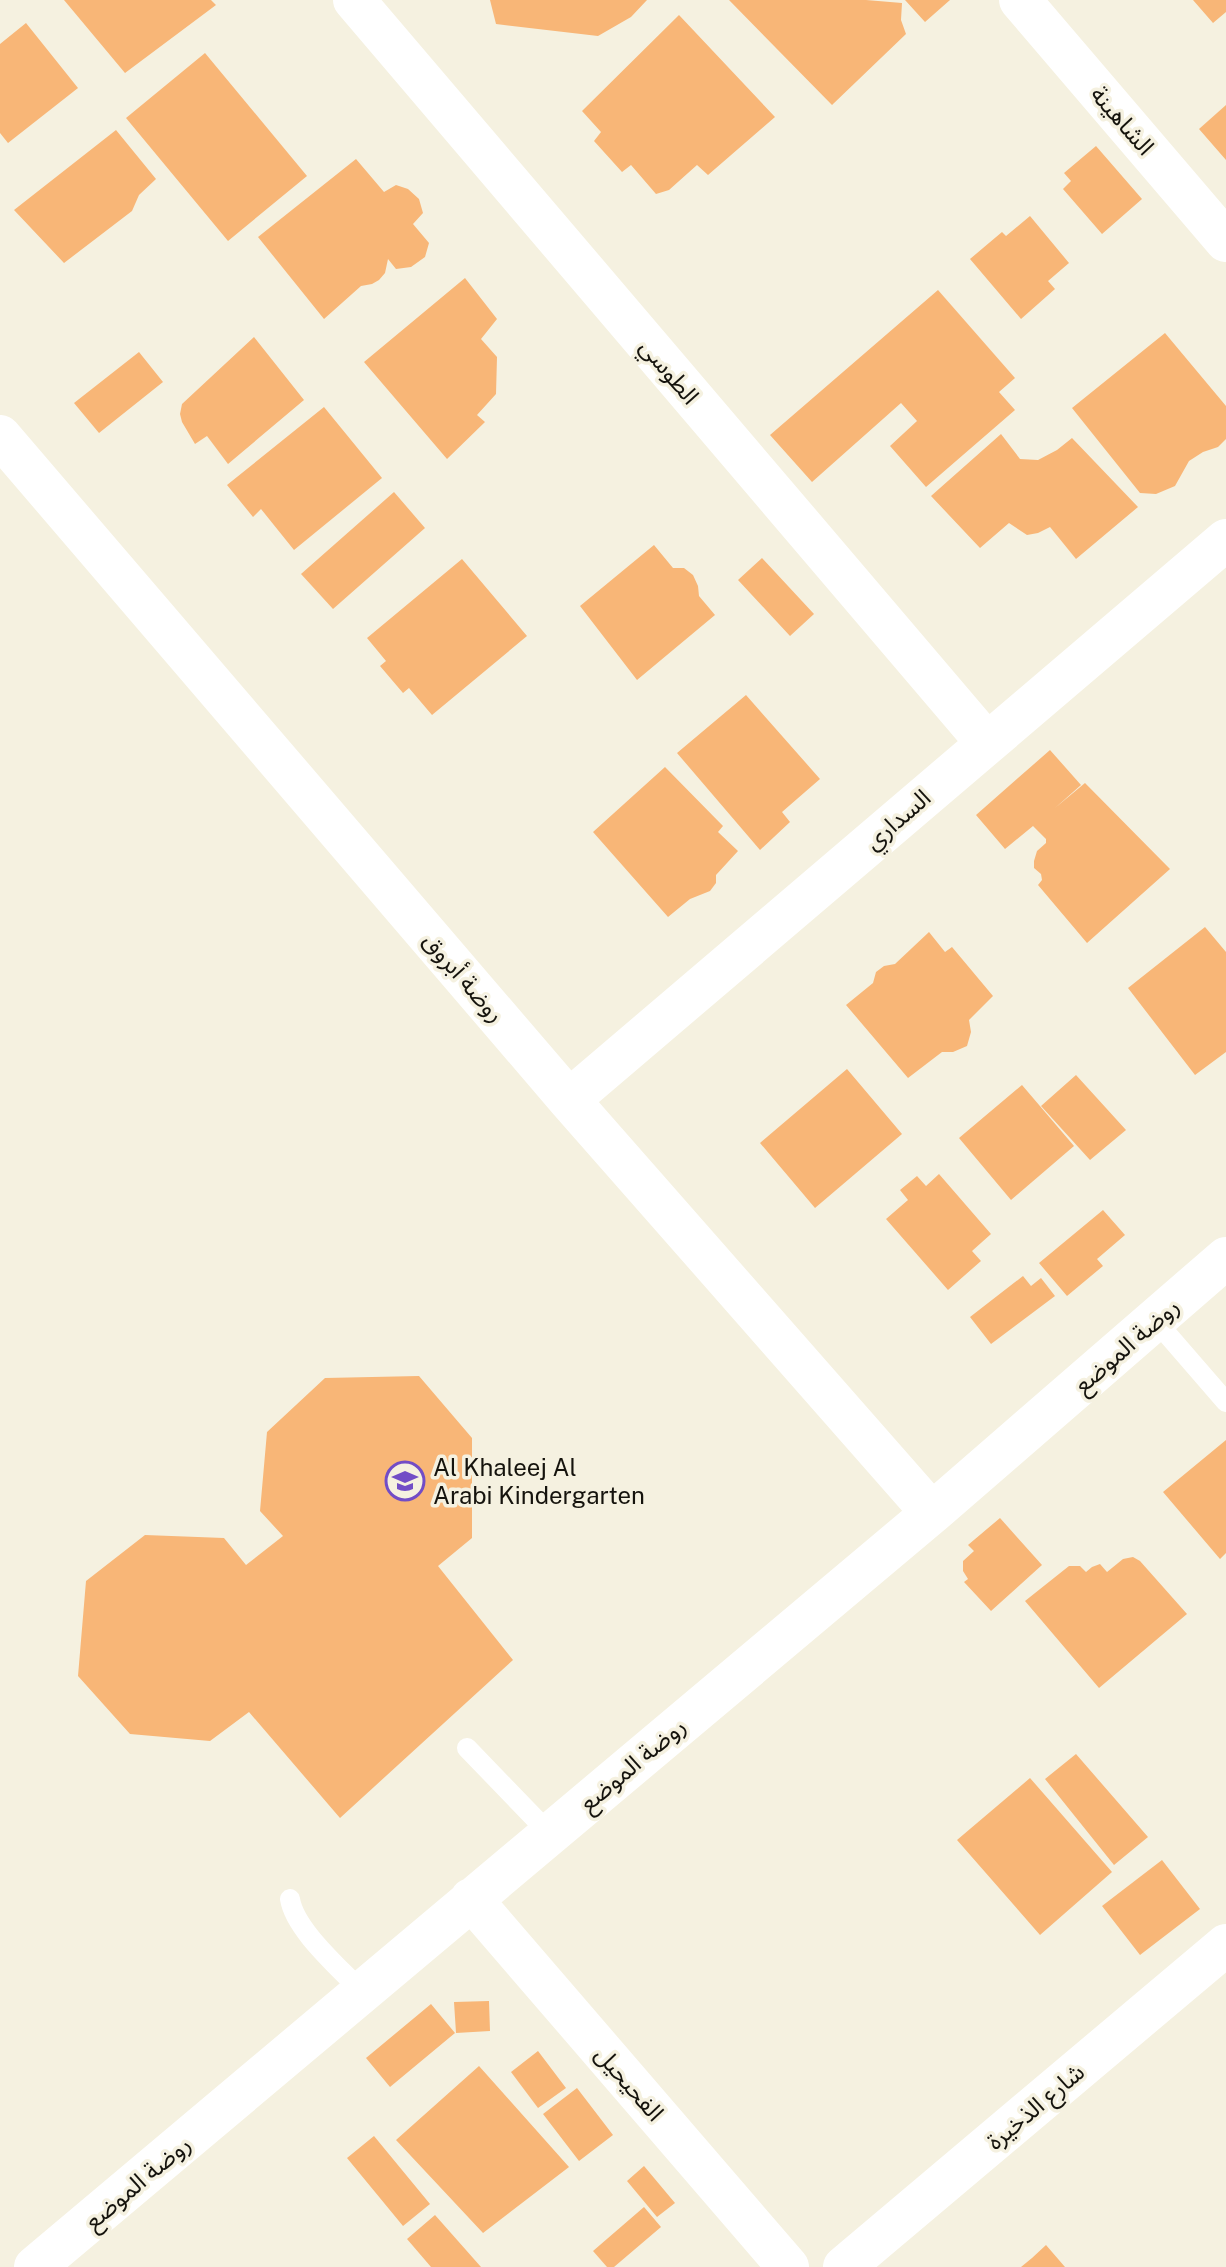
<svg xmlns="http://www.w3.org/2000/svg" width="1226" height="2267" viewBox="0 0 1226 2267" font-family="'Public Sans','Noto Sans Arabic',sans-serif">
  <rect width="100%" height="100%" fill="#f5f1e0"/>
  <path fill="#f8b677" d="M 64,0 L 211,0 L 216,5 L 125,73 Z
    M 490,0 L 647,0 L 631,17 L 598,36 L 496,24 Z
    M 729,0 L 866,0 L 902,3 L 901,20 L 906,34 L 832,105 Z
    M 905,0 L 950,0 L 925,22 Z
    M 1193,0 L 1226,0 L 1226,12 L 1213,23 Z
    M 679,15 L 775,117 L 708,175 L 697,165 L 669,190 L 656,194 L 631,165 L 622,172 L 594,141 L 601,132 L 582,111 Z
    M 26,23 L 78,88 L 8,143 L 0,133 L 0,44 Z
    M 205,53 L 307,176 L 228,241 L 126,118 Z
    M 1226,105 L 1226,160 L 1199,129 Z
    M 116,130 L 156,179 L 139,195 L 132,211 L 64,263 L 14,210 Z
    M 1096,146 L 1142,199 L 1102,234 L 1063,189 L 1071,181 L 1064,173 Z
    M 356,159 L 384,192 L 396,185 L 408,189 L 419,199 L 423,213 L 413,224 L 429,243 L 425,257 L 411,267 L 396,269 L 388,259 L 385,273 L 379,280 L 372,284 L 361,286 L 324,319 L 258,237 Z
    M 1030,216 L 1069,263 L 1048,281 L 1055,289 L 1021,319 L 970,259 L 1002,232 L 1006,236 Z
    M 465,278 L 497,319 L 481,339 L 497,357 L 496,394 L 477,415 L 485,422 L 447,459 L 364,362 Z
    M 938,290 L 1015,378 L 999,392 L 1015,410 L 926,487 L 890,446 L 917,421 L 901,403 L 812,482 L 770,435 Z
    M 1165,333 L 1226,406 L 1226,439 L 1218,447 L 1203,452 L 1189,461 L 1175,486 L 1156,494 L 1140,493 L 1072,408 Z
    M 254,337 L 304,400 L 228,464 L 207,436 L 195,444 L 182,422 L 180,414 L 182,404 Z
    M 139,352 L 163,382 L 99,433 L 74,403 Z
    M 324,407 L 382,478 L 294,550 L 261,509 L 253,517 L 227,485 Z
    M 1001,434 L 1020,459 L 1038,460 L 1057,450 L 1072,438 L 1138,507 L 1076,559 L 1050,527 L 1038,533 L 1027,535 L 1009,523 L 980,548 L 931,496 Z
    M 394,492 L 425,528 L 333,609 L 301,574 Z
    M 654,545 L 673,568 L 684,568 L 693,575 L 698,586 L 699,596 L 715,615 L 637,680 L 580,606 Z
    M 762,558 L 814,614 L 790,636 L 738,580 Z
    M 462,559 L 527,636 L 432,715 L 409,688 L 403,693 L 380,666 L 386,661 L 367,638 Z
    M 746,695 L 820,779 L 782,812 L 790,822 L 760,850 L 677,753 Z
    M 1050,750 L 1081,785 L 1055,808 L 1085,783 L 1170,869 L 1087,943 L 1038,885 L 1042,880 L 1041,874 L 1034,868 L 1034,861 L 1037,851 L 1046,843 L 1046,839 L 1033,826 L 1005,849 L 976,815 Z
    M 665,767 L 723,826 L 718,832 L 738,851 L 716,875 L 716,883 L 710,891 L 690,899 L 668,917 L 593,832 Z
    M 1205,927 L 1226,952 L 1226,1052 L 1195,1075 L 1128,988 Z
    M 929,932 L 945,952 L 952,947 L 993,996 L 969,1020 L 971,1032 L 967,1046 L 953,1052 L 942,1052 L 908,1078 L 846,1005 L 873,983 L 876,972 L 884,966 L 895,964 Z
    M 847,1069 L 902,1134 L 815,1208 L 760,1143 Z
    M 1076,1075 L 1126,1130 L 1090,1160 L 1041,1106 Z
    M 1022,1085 L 1074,1146 L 1011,1200 L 959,1138 Z
    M 939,1174 L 991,1234 L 972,1251 L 981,1261 L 948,1290 L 886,1219 L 908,1200 L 900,1190 L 917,1176 L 926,1186 Z
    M 1103,1210 L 1125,1235 L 1097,1259 L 1103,1266 L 1067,1296 L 1039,1263 Z
    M 1023,1276 L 1031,1286 L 1041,1278 L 1055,1296 L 991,1344 L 970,1317 Z
    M 419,1376 L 472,1438 L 472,1538 L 438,1566 L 513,1660 L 340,1818 L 249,1712 L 210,1741 L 130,1734 L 78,1676 L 86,1581 L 145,1535 L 224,1538 L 246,1565 L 283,1536 L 260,1511 L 267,1432 L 325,1378 Z
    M 1226,1440 L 1226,1553 L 1220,1559 L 1163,1492 Z
    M 1000,1518 L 1042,1565 L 991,1611 L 964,1582 L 968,1579 L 963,1571 L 963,1561 L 974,1551 L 968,1545 Z
    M 1133,1557 L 1140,1561 L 1187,1614 L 1099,1688 L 1025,1601 L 1069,1566 L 1080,1566 L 1086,1572 L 1092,1567 L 1100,1564 L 1107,1572 L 1123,1559 Z
    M 1076,1754 L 1148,1837 L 1114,1865 L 1045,1779 Z
    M 1030,1778 L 1112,1872 L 1040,1935 L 957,1840 Z
    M 1162,1860 L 1200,1909 L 1140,1955 L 1102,1906 Z
    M 489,2001 L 490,2031 L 456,2033 L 454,2002 Z
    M 431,2004 L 455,2033 L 390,2087 L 366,2058 Z
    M 538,2051 L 566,2088 L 538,2108 L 511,2072 Z
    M 479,2066 L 569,2167 L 483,2233 L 396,2140 Z
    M 577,2088 L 613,2135 L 579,2161 L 543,2114 Z
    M 374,2136 L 430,2204 L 403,2226 L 347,2158 Z
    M 644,2166 L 675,2203 L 657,2217 L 627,2181 Z
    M 644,2207 L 661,2227 L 614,2267 L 607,2267 L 593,2251 Z
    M 435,2215 L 481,2267 L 431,2267 L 407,2239 Z
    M 1046,2245 L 1065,2267 L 1021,2267 L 1032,2258 Z"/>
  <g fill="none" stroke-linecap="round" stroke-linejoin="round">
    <path stroke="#fff" stroke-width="20" d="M 1155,1320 L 1226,1402
      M 467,1748 L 549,1833
      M 290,1899 C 295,1930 339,1967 361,1991"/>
    <path stroke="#fff" stroke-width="42" d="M 354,0 L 986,742
      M 1020,0 L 1226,241
      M 0,436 L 569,1100 L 932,1513
      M 569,1100 L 1226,540
      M 471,1899 L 788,2267
      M 35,2267 L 932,1513 L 1226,1258
      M 844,2267 L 1226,1945"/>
  </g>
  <defs>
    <g id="school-ring" transform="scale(2)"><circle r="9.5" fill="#f5f1e0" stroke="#724dc6" stroke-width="1.5"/><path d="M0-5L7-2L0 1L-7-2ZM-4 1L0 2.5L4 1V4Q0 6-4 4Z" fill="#724dc6"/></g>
  </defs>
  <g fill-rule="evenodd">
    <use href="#school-ring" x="405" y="1481"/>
  </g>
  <g text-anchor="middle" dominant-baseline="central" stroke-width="7" stroke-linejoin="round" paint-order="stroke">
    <g font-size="24" fill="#15130d" stroke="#f5f1e0">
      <text transform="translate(1123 120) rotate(49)">الشاهينة</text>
      <text transform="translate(670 371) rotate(50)">الطوسي</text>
      <text transform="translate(897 819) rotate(-41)">السداري</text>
      <text transform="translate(464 977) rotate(49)">روضة أبروق</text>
      <text transform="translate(1126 1345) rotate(-41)">روضة الموضع</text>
      <text transform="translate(632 1764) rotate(-40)">روضة الموضع</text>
      <text transform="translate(630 2083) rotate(49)">الفحيحيل</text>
      <text transform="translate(1035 2106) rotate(-40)">شارع الذخيرة</text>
      <text transform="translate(137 2182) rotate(-40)">روضة الموضع</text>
    </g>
    <g font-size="24" fill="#15130d" stroke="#f5f1e0" text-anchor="start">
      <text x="433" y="1467">Al Khaleej Al<tspan x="433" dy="28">Arabi Kindergarten</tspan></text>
    </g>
  </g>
</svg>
